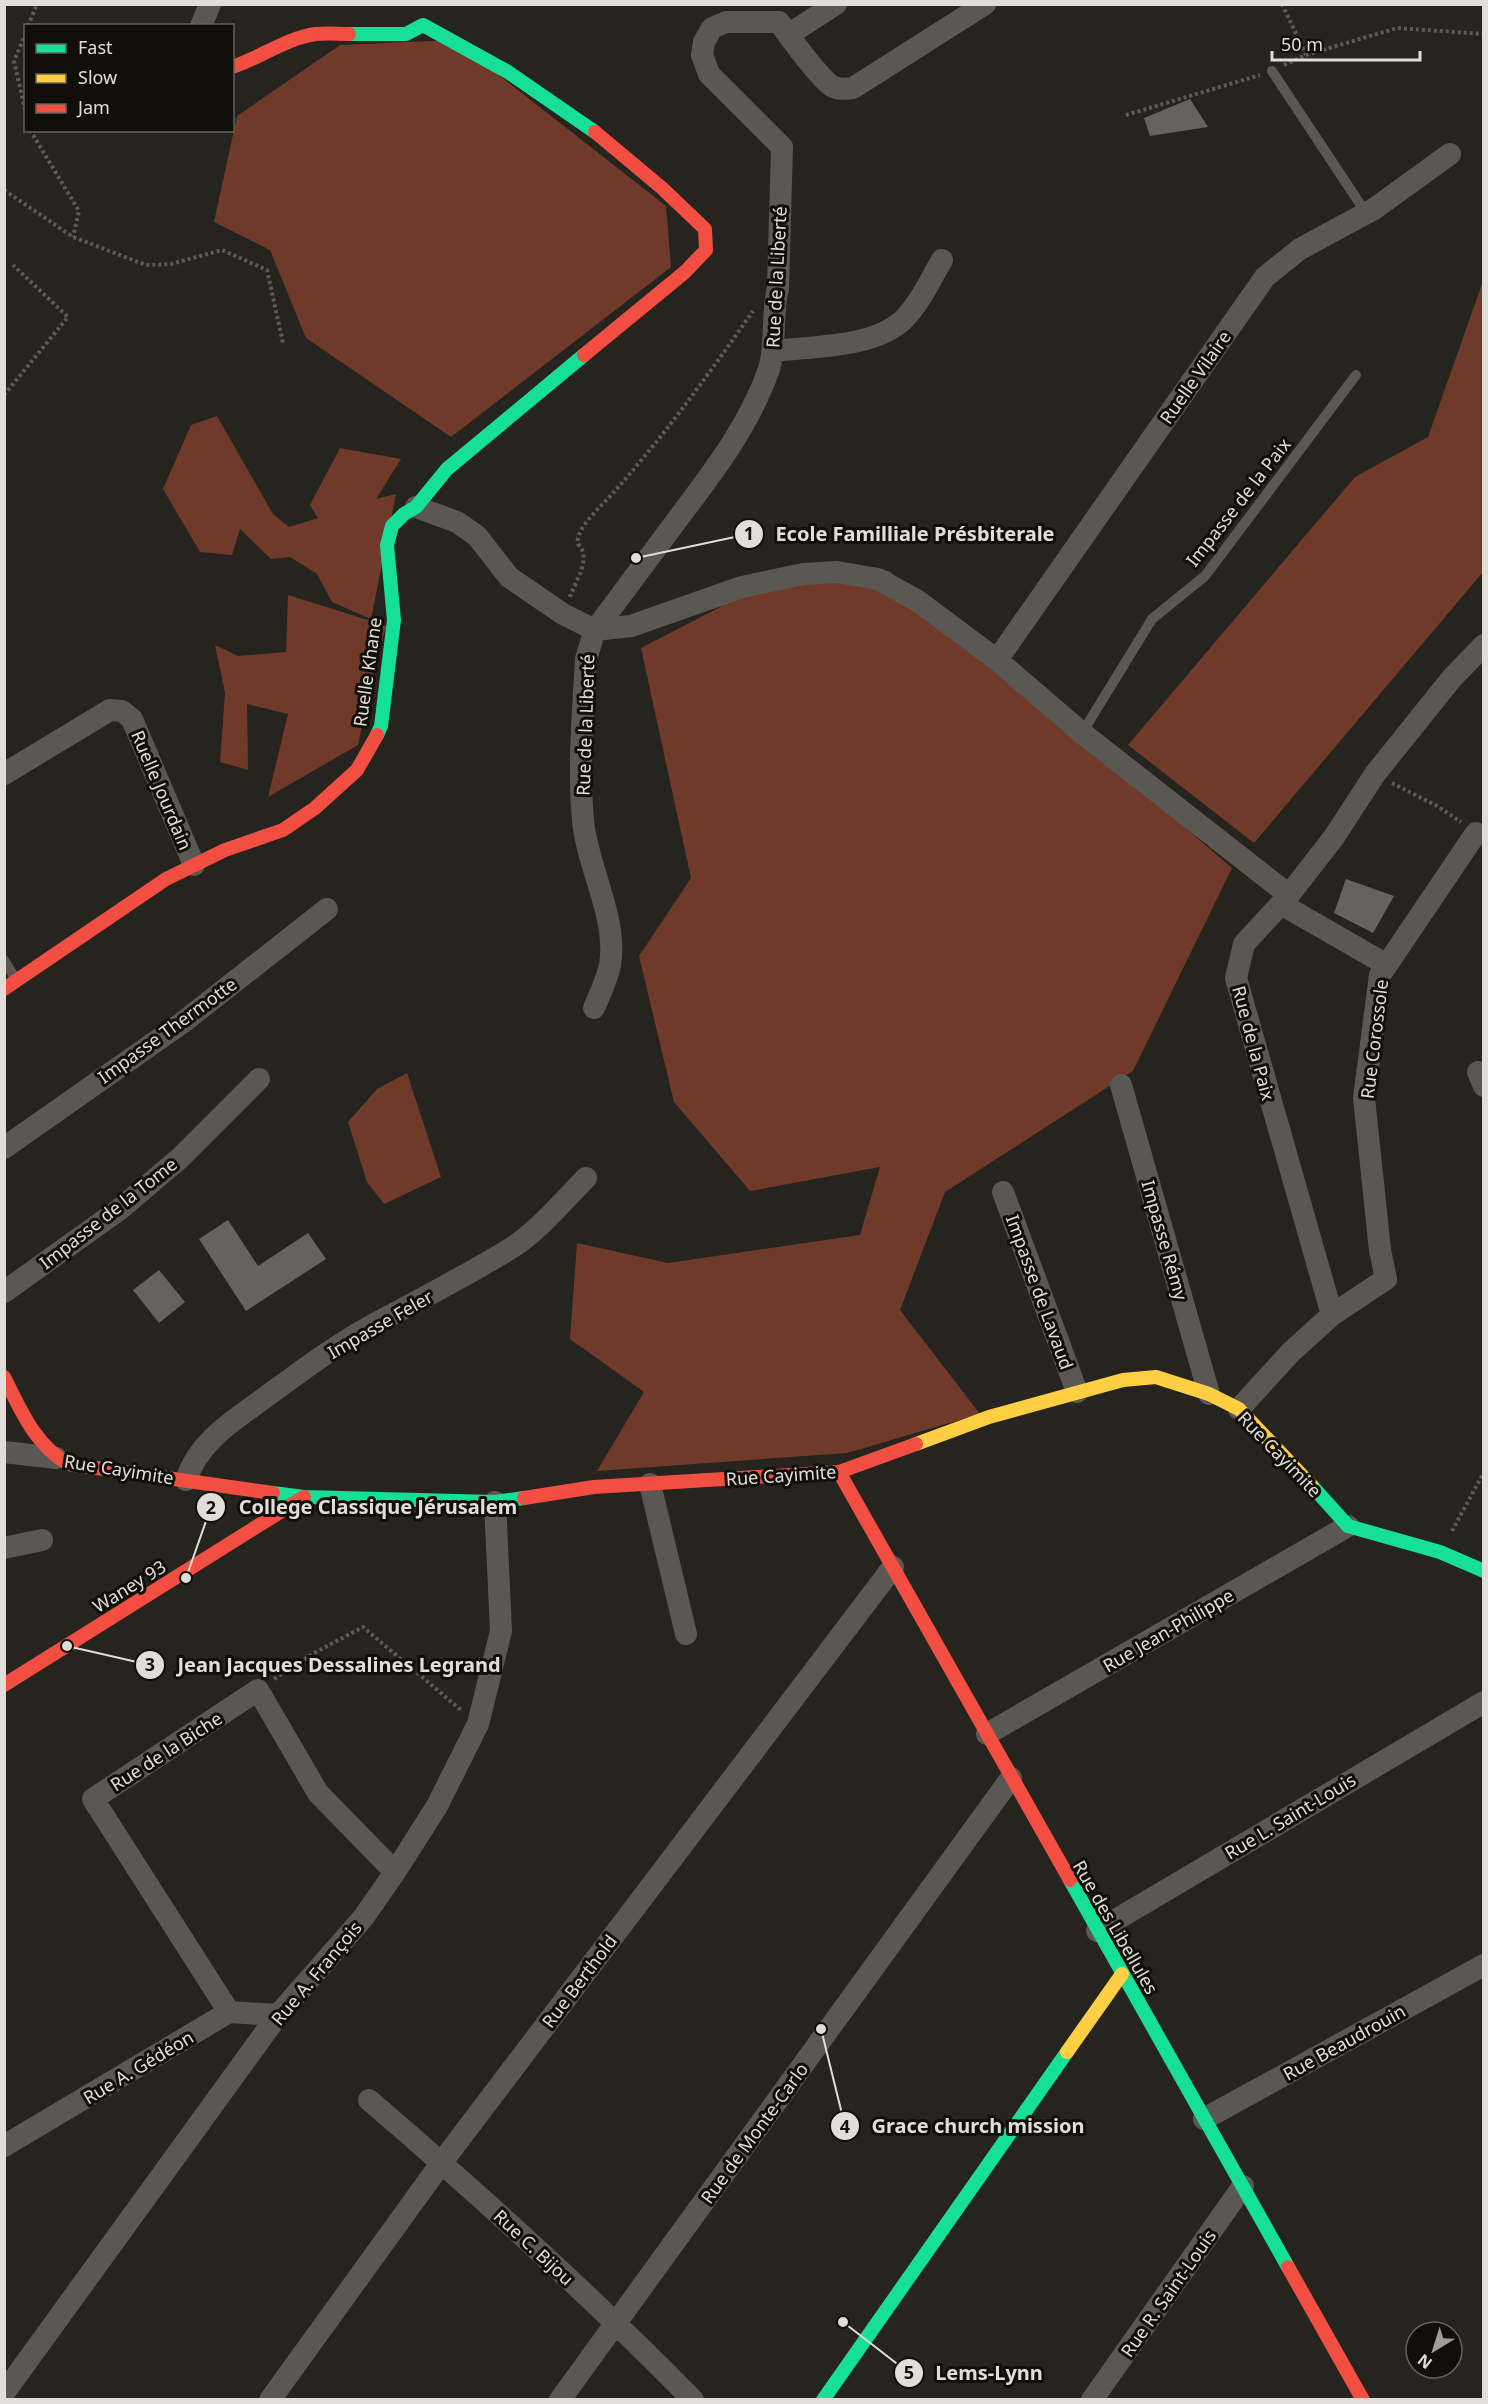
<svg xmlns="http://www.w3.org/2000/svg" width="1488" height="2404" viewBox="0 0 1488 2404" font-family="'Noto Sans',sans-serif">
  <rect width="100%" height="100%" fill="#26241e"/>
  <path fill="#703a2a" d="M 454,40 L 666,206 L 671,267 L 451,437 L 306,338 L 270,250 L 214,222 L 237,116 L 340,45 Z
    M 1483,281 L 1483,572 L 1254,843 L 1128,745 L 1355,477 L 1428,437 Z
    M 217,416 L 273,514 L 289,527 L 318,518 L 310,505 L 340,448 L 401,459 L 376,499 L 396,494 L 371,619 L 332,602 L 317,574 L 290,557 L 271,559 L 240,529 L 232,555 L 200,552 L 163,489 L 191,425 Z
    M 889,571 L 1232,868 L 1133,1071 L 945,1192 L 900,1310 L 980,1414 L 847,1453 L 597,1471 L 644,1392 L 570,1339 L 577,1243 L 668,1263 L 860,1235 L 880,1167 L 750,1191 L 674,1102 L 639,956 L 691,878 L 641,648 L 755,589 Z
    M 288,595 L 387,626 L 377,652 L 358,745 L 268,797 L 288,714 L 247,704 L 248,770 L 220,762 L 225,693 L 215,645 L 238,656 L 286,652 Z
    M 407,1073 L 441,1177 L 384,1204 L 367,1182 L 348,1122 L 377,1089 Z"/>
  <path fill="#66635e" d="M 1190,99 L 1208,127 L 1150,136 L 1144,118 Z
    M 1346,879 L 1394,896 L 1373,933 L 1334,913 Z
    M 228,1220 L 258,1266 L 308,1233 L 326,1259 L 246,1311 L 199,1239 Z
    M 159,1270 L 185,1302 L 159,1323 L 133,1290 Z"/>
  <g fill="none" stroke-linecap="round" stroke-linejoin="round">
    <path stroke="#5d5b56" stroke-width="4" stroke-dasharray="3 3" stroke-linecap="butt" d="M 1282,4 L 1306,55
      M 28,26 L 37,4
      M 26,33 L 14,61 L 26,114
      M 1284,65 L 1306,55 L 1397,28 L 1484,34
      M 1126,115 L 1260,75
      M 30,130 L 79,211 L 73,237
      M 4,190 L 73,237 L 146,265 L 171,264 L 222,250 L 267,270 L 283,343
      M 4,395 L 68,317 L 13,265
      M 570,597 C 576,580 592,558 578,544 C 574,529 604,504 613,493 C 664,436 709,374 753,311
      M 1392,783 L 1437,806 L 1461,822
      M 1452,1531 L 1484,1472
      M 274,1679 L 314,1653 L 363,1627 L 461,1710"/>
    <path stroke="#595853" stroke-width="10" d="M 1272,71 L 1366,213
      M 1082,733 L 1152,619 L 1205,576 L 1356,375
      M 4,960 L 15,978"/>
    <path stroke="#595853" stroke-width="22" d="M 201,26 L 210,4
      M 788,35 L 836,4
      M 774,351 C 813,346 875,348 904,319 C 920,303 930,280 942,260
      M 416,507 L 457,522 L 477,536 L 509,577 L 563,614 L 595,630 L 631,626 L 742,587 L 803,574 L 837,572 L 878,579 L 918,601 L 997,660 L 1082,733 L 1289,895
      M 997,660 L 1265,277 L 1300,249 L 1374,209 L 1450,154
      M 4,774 L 110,710 L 122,711 L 132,719 L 194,865
      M 1281,904 L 1387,965
      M 594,1008 C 600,994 607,980 610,965 C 618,918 587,867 583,820 C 578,767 583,713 586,659 L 595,630 C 623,592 652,554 680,516 C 714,471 750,424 769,369 C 777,342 771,315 778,288 L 782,147 L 709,74 L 702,55 L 704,42 L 712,28 L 726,22 L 779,22 C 790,38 816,73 830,85 C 837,90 845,89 853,88 L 985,4
      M 1478,1072 L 1484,1086
      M 1121,1085 L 1209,1394
      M 4,1148 L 182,1023 L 327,909
      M 1003,1192 L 1077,1392
      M 4,1292 L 120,1209 L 180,1158 L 259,1079
      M 1332,1315 L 1386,1279 L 1380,1250 L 1364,1098 L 1380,975 L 1476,833
      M 1239,1409 L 1291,1352 L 1332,1315 L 1236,978 L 1244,944 L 1289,895 L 1334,837 L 1375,774 L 1452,678 L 1484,645
      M 4,1452 L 56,1458
      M 186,1480 C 199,1440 235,1420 267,1396 C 300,1372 333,1347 369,1327 C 417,1301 466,1276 513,1247 C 540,1229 563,1201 586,1178
      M 650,1484 L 686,1634
      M 4,1548 L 42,1540
      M 987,1734 L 1348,1526
      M 1097,1931 L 1484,1702
      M 229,2012 L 93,1799 L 258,1690 L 318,1793 L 395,1872
      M 369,2100 C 481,2196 590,2295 693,2400
      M 1204,2119 L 1484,1965
      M 4,2146 L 229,2012 L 278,2015
      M 4,2393 L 278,2015 L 363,1918 L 395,1872 L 437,1806 L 478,1724 L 501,1631 L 495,1502
      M 270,2400 L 442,2162 L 893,1567
      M 560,2400 L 1011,1778
      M 1092,2400 L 1243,2186"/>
    <path stroke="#16e098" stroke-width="14" d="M 349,34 L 406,34 L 423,25 L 508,72 L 595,132
      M 377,735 L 381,726 L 394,620 L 387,545 L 392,526 L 404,514 L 416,507 L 447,469 L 584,355
      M 1312,1486 L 1348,1526 L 1440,1552 L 1484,1571
      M 273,1493 L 304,1497 L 495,1502 L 524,1498
      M 1070,1880 L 1288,2267
      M 823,2400 L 1067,2052"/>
    <path stroke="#ffcf43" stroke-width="14" d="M 916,1444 L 989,1417 L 1123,1380 L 1156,1377 L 1209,1394 L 1239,1409 L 1312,1486
      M 1067,2052 L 1122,1974"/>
    <path stroke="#f24e42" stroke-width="14" d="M 232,67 C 260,58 286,38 316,34 C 327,33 339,34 349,34
      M 584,355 L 685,272 L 706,250 L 705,229 L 662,188 L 595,132
      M 4,989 L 166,879 L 225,850 L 283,830 L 315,808 L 357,770 L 377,735
      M 4,1377 C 21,1410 34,1444 68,1464 L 273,1493
      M 839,1472 L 1070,1880
      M 524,1498 L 594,1487 L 839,1472 L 916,1444
      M 4,1685 L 304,1497
      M 1288,2267 L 1363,2400"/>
  </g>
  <g text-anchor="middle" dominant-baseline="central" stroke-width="6" stroke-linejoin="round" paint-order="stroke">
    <g font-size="18" fill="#e0ded6" stroke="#110f0a">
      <text transform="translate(776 277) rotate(-87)">Rue de la Liberté</text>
      <text transform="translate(1195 377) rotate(-55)">Ruelle Vilaire</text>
      <text transform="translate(1238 502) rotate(-52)">Impasse de la Paix</text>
      <text transform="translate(367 672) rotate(-82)">Ruelle Khane</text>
      <text transform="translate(585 725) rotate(-88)">Rue de la Liberté</text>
      <text transform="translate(162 790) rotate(67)">Ruelle Jourdain</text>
      <text transform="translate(167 1030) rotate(-36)">Impasse Thermotte</text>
      <text transform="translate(1374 1039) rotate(-83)">Rue Corossole</text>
      <text transform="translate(1254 1043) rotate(75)">Rue de la Paix</text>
      <text transform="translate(108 1213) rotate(-38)">Impasse de la Tome</text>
      <text transform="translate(1165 1240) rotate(74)">Impasse Rémy</text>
      <text transform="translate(1040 1292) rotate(70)">Impasse de Lavaud</text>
      <text transform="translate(380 1324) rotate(-30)">Impasse Feler</text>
      <text transform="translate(1280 1454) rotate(46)">Rue Cayimite</text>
      <text transform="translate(119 1469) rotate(9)">Rue Cayimite</text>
      <text transform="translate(781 1475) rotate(-4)">Rue Cayimite</text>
      <text transform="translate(129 1586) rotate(-32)">Waney 93</text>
      <text transform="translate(1168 1630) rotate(-30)">Rue Jean-Philippe</text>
      <text transform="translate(166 1751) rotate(-33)">Rue de la Biche</text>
      <text transform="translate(1290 1816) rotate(-31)">Rue L. Saint-Louis</text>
      <text transform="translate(1116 1927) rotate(60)">Rue des Libellules</text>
      <text transform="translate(316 1973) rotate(-50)">Rue A. François</text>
      <text transform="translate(579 1981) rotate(-53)">Rue Berthold</text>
      <text transform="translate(1344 2042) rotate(-29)">Rue Beaudrouin</text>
      <text transform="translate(138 2067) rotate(-31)">Rue A. Gédéon</text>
      <text transform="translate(754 2133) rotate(-54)">Rue de Monte-Carlo</text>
      <text transform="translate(534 2247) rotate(43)">Rue C. Bijou</text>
      <text transform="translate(1168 2293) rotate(-55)">Rue R. Saint-Louis</text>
    </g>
  </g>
  <path fill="none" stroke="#e0ded6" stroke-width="2" d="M636 558L749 534M186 1578L211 1507M67 1646L150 1665M821 2029L845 2126M843 2322L909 2373"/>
  <g fill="#e0ded6" stroke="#110f0a" stroke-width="2">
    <circle cx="636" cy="558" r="6"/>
    <circle cx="186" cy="1578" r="6"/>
    <circle cx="67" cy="1646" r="6"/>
    <circle cx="821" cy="2029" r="6"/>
    <circle cx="843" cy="2322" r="6"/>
    <circle cx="749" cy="534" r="15"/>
    <circle cx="211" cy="1507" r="15"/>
    <circle cx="150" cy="1665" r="15"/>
    <circle cx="845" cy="2126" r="15"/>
    <circle cx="909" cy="2373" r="15"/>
  </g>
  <g font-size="18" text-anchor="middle" font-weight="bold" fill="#111">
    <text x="749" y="540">1</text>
    <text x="211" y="1514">2</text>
    <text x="150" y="1671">3</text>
    <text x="845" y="2133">4</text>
    <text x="909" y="2379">5</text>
  </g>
  <g font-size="20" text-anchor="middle" font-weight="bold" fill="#e0ded6" stroke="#110f0a" stroke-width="6" stroke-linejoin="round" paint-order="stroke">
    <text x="915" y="541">Ecole Familliale Présbiterale</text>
    <text x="378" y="1514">College Classique Jérusalem</text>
    <text x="339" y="1672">Jean Jacques Dessalines Legrand</text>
    <text x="978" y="2133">Grace church mission</text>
    <text x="989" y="2380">Lems-Lynn</text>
  </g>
  <rect width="1488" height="2404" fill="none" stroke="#e0ded6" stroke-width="12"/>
  <rect x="24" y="24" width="210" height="108" fill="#110f0a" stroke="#64625c" stroke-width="1.5"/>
  <rect x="36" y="44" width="30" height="9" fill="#16e098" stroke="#64625c" stroke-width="1.5"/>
  <text x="78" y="54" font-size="18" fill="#e0ded6">Fast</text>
  <rect x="36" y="74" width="30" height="9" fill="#ffcf43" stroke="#64625c" stroke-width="1.5"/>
  <text x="78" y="84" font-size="18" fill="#e0ded6">Slow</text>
  <rect x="36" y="104" width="30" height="9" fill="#f24e42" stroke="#64625c" stroke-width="1.5"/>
  <text x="78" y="114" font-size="18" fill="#e0ded6">Jam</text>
  <g transform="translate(1434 2350) rotate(218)"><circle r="28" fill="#110f0a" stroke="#64625c" stroke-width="1.5"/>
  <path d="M0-4.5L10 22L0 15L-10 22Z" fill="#9f9d96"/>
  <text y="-9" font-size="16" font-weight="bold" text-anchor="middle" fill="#e0ded6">N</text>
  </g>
  <path d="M1272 51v9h148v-9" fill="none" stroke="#e0ded6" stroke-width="3"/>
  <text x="1281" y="51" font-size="18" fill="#e0ded6" stroke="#110f0a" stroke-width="4.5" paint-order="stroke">50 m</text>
</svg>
